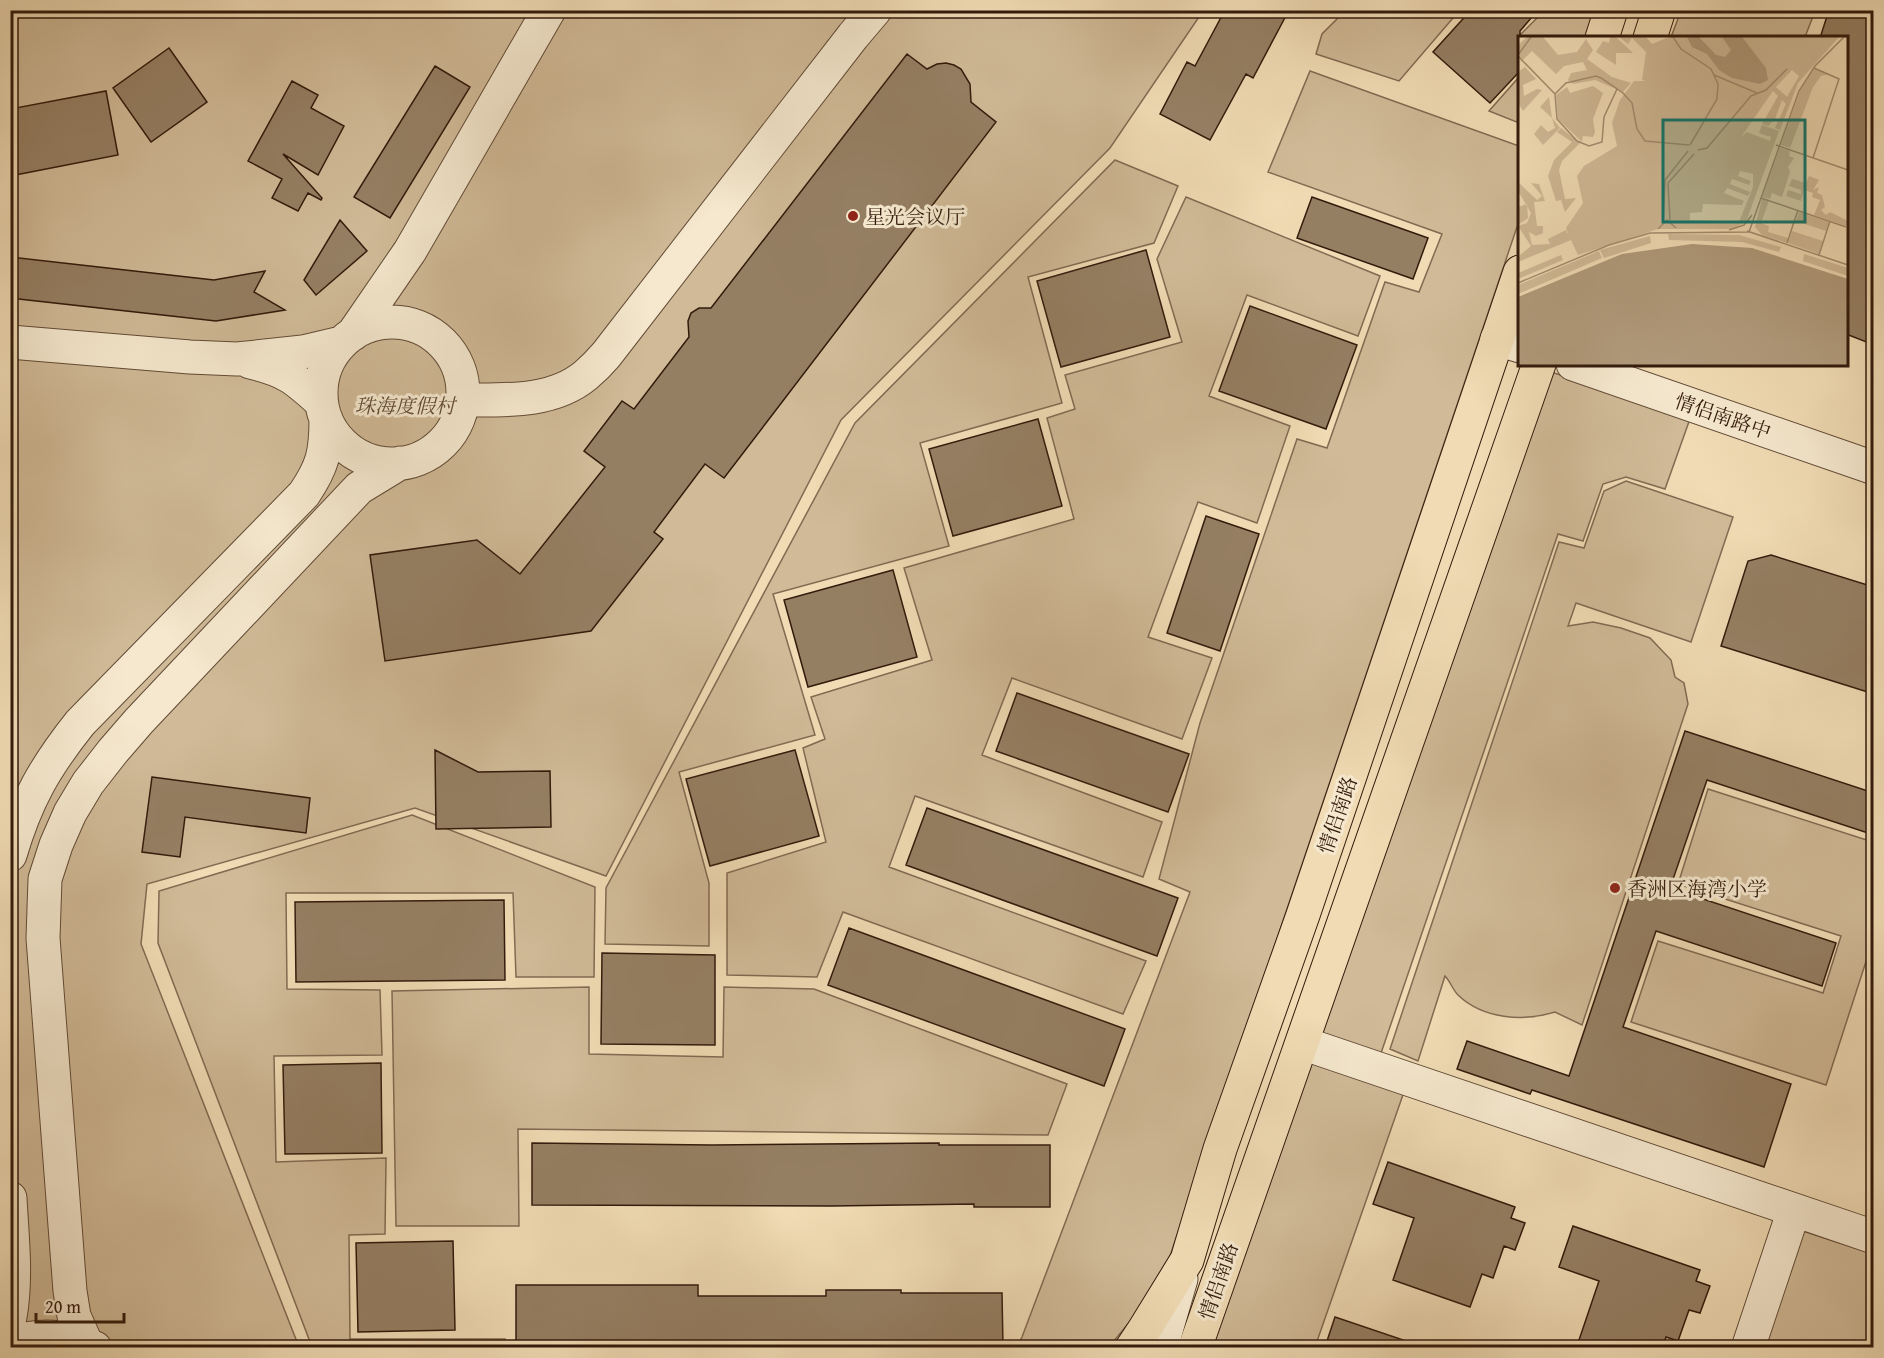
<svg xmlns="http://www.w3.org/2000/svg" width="1884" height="1358" viewBox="0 0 1884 1358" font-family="'Gentium Book Plus','Noto Serif SC',serif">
  <rect width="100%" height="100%" fill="#f0dbb4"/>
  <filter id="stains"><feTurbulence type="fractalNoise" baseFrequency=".00333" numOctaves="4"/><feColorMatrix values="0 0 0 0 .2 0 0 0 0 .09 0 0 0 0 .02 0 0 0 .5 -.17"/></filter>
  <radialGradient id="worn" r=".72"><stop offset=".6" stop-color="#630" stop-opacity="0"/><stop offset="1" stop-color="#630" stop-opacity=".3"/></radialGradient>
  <path fill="#d0ba97" stroke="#826a52" stroke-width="1.5" d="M 10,11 L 1203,11 L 1110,148 L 841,420 L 606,876 L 415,808 L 147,884 L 141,944 L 299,1347 L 11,1347 Z
    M 1345,11 L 1345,10 L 1459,11 L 1399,81 L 1316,54 L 1322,34 Z
    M 1544,11 L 1600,11 L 1591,37 L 1517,38 Z
    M 1681,11 L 1681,10 L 1815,11 L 1805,37 L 1671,37 Z
    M 1310,71 L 1519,146 L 1519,221 L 1170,1256 L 1132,1319 L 1109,1347 L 1016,1348 L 1022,1337 L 1190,892 L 1159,879 L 1200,723 L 1297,439 L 1327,448 L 1385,282 L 1419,292 L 1442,234 L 1268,172 Z
    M 1519,77 L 1519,123 L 1489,111 Z
    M 1115,160 L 1178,186 L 1154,243 L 1028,277 L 1062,403 L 920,443 L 949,546 L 773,594 L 815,735 L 679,772 L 709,883 L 709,946 L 605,944 L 606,888 L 855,423 Z
    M 1186,197 L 1380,276 L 1358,336 L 1247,295 L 1209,396 L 1290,426 L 1257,523 L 1198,502 L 1148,637 L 1212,658 L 1182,739 L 1012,678 L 982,755 L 1162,822 L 1143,877 L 915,796 L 889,867 L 1146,961 L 1123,1014 L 843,912 L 817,977 L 727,975 L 727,873 L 826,842 L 803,748 L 825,739 L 811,697 L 932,660 L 904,568 L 1074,519 L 1047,418 L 1075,409 L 1065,375 L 1182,342 L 1157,259 Z
    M 1551,372 L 1691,416 L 1665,489 L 1626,477 L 1603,484 L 1583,541 L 1558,534 L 1379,1059 L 1317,1036 Z
    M 1626,481 L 1733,517 L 1691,642 L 1576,603 L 1568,626 L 1593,622 L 1621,628 L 1650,638 L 1671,660 L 1675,677 L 1684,683 L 1688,704 L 1582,1025 L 1555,1012 C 1523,1022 1483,1019 1458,995 C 1453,990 1450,981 1445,976 L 1418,1061 L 1390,1049 L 1559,542 L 1584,548 L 1604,491 Z
    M 1708,789 L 1873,842 L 1873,940 L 1826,1085 L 1631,1022 L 1658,941 L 1823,993 L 1841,936 L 1678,884 Z
    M 412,815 L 595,887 L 594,977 L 516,977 L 513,893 L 286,893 L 287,989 L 380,990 L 382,1055 L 274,1056 L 276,1162 L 386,1158 L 385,1234 L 349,1235 L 350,1339 L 505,1339 L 505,1347 L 312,1347 L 158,943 L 159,891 Z
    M 589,987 L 589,1054 L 723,1057 L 724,987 L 814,989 L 1067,1084 L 1048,1135 L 518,1129 L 519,1226 L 396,1226 L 392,991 Z
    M 1308,1057 L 1405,1089 L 1315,1347 L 1205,1348 Z
    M 1800,1230 L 1873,1254 L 1873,1347 L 1761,1348 Z"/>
  <path fill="#957f63" stroke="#331b0c" stroke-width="1.5" d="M 1225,10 L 1289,10 L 1253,78 L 1246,74 L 1210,140 L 1160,114 L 1187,62 L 1195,66 Z
    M 1471,10 L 1538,10 L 1520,31 L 1520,71 L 1490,103 L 1433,52 Z
    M 1829,10 L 1874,10 L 1874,345 L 1846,334 L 1846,38 L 1820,38 Z
    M 169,48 L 207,102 L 151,142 L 113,88 Z
    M 907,54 L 927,69 L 937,64 L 946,63 L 954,65 L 961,69 L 970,84 L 971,102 L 996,122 L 724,478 L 705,464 L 654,532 L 663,539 L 591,631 L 385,661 L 370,555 L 477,540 L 520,574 L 605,467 L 584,451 L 622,401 L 634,409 L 689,337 L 688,321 L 691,313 L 699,308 L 711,308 Z
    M 435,66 L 470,87 L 390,218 L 354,197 Z
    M 292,81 L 318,95 L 311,108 L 344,126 L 318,175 L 283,154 L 322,198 L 321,200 L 308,193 L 298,211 L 272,198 L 282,179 L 248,161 Z
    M 106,91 L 118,155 L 10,176 L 10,109 Z
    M 1312,197 L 1428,238 L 1413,279 L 1297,238 Z
    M 340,220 L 367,251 L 316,295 L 304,280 Z
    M 1146,250 L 1170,337 L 1061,367 L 1037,281 Z
    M 10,257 L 214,280 L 265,271 L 254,292 L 285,310 L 216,321 L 10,298 Z
    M 1250,306 L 1357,345 L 1326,429 L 1219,391 Z
    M 1038,419 L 1062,506 L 953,536 L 929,449 Z
    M 1206,516 L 1259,534 L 1220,651 L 1167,633 Z
    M 1771,555 L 1874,587 L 1874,694 L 1721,646 L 1748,561 Z
    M 893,570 L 917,657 L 808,687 L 784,600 Z
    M 1017,693 L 1189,754 L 1168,812 L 996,751 Z
    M 1685,731 L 1874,793 L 1874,835 L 1707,780 L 1670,888 L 1836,943 L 1822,986 L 1656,931 L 1623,1027 L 1791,1084 L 1764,1167 L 1532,1090 L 1530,1094 L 1457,1069 L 1467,1041 L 1569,1076 Z
    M 435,750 L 478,772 L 550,771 L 551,827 L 436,829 Z
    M 795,750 L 819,836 L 710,866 L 686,779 Z
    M 152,777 L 310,798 L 306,833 L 185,817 L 180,857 L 142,852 Z
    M 927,808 L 1178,898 L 1157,956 L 906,865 Z
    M 504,900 L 505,980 L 296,982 L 295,902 Z
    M 849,928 L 1125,1029 L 1104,1086 L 828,985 Z
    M 602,953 L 715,955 L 715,1045 L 601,1044 Z
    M 381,1063 L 382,1153 L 285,1154 L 283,1065 Z
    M 532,1143 L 712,1145 L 939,1143 L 939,1145 L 1050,1145 L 1050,1207 L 974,1207 L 974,1204 L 831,1206 L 532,1205 Z
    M 1388,1162 L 1515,1207 L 1511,1218 L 1525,1223 L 1515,1250 L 1504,1246 L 1493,1278 L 1482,1274 L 1470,1307 L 1393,1280 L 1414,1218 L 1373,1204 Z
    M 1573,1226 L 1700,1270 L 1696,1281 L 1710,1286 L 1700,1313 L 1689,1310 L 1678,1341 L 1666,1337 L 1663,1347 L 1590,1347 L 1578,1343 L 1599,1281 L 1559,1267 Z
    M 453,1241 L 455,1330 L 358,1332 L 356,1243 Z
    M 516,1285 L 698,1285 L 698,1296 L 826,1296 L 826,1290 L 901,1290 L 901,1293 L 1002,1293 L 1003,1347 L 516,1347 Z
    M 1335,1317 L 1412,1343 L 1411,1347 L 1325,1347 Z"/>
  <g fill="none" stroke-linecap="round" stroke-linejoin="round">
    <g stroke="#624b36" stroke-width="35">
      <path id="minor" d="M321 393a71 71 0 1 1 142 0a71 71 0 1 1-142 0Z
        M 353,334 L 410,251 L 549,10
        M 1497,339 L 1520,346
        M 10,342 L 190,357 L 237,359 L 303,352 L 341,343
        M 250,362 C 285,370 295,378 321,402
        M 1573,364 L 1874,468
        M 463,400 C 504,400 553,403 586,375 C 593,369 600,362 606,355 L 853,36 L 875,10
        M 10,855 C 26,800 45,767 80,723 L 304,494 C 323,466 326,452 326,419
        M 1302,1043 L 1874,1237
        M 10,1198 C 12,1237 17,1277 10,1317
        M 10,1343 C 38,1334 69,1335 95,1348
        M 86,1343 L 74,1316 L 70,1291 L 43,938 L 45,879 L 56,845 L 70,813 L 88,783 L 113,751 L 139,721 L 359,488 L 400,463
        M 1161,1348 L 1181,1279
        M 1748,1348 L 1794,1210"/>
    </g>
    <g stroke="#331b0c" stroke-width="35">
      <path id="highway" d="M 1602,38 L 1611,10
        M 1650,38 L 1659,10
        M 1132,1348 L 1144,1330 L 1187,1260 L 1220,1149 L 1303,915 L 1520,272
        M 1195,1348 L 1539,364"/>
    </g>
    <use href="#minor" stroke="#f5e8ce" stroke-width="33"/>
    <use href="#highway" stroke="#f0dbb4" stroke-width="33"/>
  </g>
  <g fill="#8f2418" stroke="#f5e8ce" stroke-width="2">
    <circle cx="853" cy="216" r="6"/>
    <circle cx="1615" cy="888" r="6"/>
  </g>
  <g text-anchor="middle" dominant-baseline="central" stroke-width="6" stroke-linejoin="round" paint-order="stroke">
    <g font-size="20" fill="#331b0c" stroke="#f5e8ce" text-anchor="start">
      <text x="865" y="216">星光会议厅</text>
      <text x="1627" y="888">香洲区海湾小学</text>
    </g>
    <g font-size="20" font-style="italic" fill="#624b36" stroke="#f5e8ce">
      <text x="405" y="405">珠海度假村</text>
    </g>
    <g font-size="20" fill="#331b0c" stroke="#f5e8ce">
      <text transform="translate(1723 416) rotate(19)">情侣南路中</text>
      <text transform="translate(1337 815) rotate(-71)">情侣南路</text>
      <text transform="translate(1218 1281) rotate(-71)">情侣南路</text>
    </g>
  </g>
  <g transform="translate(1518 36)">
    <rect width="330" height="330" fill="#f0dbb4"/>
    <path d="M 9,1 L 25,1 L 40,19 L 59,16 L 68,3 L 75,14 L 69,23 L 94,41 L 113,47 L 105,56 L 77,44 L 55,48 L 50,44 L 53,37 L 69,34 L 65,26 L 46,30 L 38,38 L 14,15 L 3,26 L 0,9 ZM 92,1 L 98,1 L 115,17 L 98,17 L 98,29 L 78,16 L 85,5 L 91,7 ZM 101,1 L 128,1 L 134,8 L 151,1 L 321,1 L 280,47 L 262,94 L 257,92 L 268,68 L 264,64 L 257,83 L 250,90 L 244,88 L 260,60 L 255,55 L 223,101 L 229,96 L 252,105 L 253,101 L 241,97 L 244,89 L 261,95 L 228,186 L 214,193 L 140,193 L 60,219 L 53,204 L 0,226 L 2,219 L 13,210 L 0,190 L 9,187 L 13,177 L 0,155 L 0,146 L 19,164 L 24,160 L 13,147 L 21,148 L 27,165 L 16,166 L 19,190 L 25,190 L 25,197 L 18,200 L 11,196 L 14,209 L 32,208 L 30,203 L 48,194 L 51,200 L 48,192 L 65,167 L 59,140 L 66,130 L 99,110 L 94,87 L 102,64 L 116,45 L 128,45 L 124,44 L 128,16 L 114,2 L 110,8 ZM 274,34 L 281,40 L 269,61 L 258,51 ZM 222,135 L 235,138 L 235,151 L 221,186 L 172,184 L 172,177 L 184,176 L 185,168 L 224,169 L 226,165 L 206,157 L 209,152 L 230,160 L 232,156 L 212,148 L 214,143 L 231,149 L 233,145 L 220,140 ZM 7,31 L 18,43 L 5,49 L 6,60 L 19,53 L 24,54 L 5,75 L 0,67 L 0,36 ZM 296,33 L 311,38 L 303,40 L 295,51 L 272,112 L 263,109 L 282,55 ZM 75,50 L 85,57 L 75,83 L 77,96 L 75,101 L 65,100 L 64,106 L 40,83 L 38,59 L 49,51 L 52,57 ZM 31,61 L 34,82 L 42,92 L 25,109 L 16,98 L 23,89 L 30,96 L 37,92 L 34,82 L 22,71 ZM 43,92 L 62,107 L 44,125 L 41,134 L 47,163 L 58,162 L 47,176 L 43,164 L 38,165 L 30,140 L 36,124 L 54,106 L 39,96 ZM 262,112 L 272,115 L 271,120 L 276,122 L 270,131 L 272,136 L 264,161 L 254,157 L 252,163 L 244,161 ZM 291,140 L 301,144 L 295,154 L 301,151 L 299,157 L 304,159 L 307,171 L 303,174 L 308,179 L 312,176 L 330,185 L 328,190 L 296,179 L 302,164 L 294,161 L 295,157 L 286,154 L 283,165 L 268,160 L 270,154 L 283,158 L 283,154 L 271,150 L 274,143 L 288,147 ZM 244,163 L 251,165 L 243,187 L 251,190 L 250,196 L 270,202 L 269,207 L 244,199 L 237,191 ZM 9,168 L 10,182 L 0,189 L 0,171 ZM 281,176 L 311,186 L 308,195 L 278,185 ZM 274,195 L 305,205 L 301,218 L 270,207 ZM 150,198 L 221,199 L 263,211 L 261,216 L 224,206 L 151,204 ZM 132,200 L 133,207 L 86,222 L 82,214 ZM 81,215 L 84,222 L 0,258 L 0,249 ZM 286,218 L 330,232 L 330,240 L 285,225 ZM 43,219 L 45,224 L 0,243 L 0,237 Z" fill="#d0ba97" fill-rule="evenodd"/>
    <path d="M 169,1 L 181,1 L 198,19 L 207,21 L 213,14 L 204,1 L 224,1 L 248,32 L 250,44 L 242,48 L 214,42 L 201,34 L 189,18 L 174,11 ZM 174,208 L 234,212 L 330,243 L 330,329 L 0,329 L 0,261 L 104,218 Z" fill="#b09a7b"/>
    <path fill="none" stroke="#a48e71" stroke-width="1.5" d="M 155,1 L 163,13 L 193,33 L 200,48 L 199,63 L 172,109M 0,19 L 13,1M 0,20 L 37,58M 196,39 L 239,57M 99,53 L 86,81 L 84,106 L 71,110 L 59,105 L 39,83 L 37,58 L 48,47 L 78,40 L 83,42 L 105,57 L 114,67 L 119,93 L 127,105 L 171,109M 258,109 L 330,134M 180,114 L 189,112 L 233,60 L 248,54 L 269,33M 295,122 L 321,43 L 296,32M 243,162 L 328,191M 152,184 L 150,147 L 176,118M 145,185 L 147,144 L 170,115M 140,193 L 149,184 L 158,192M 211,194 L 226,189 L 234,179M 229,195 L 330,229M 269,207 L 280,174M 301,219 L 312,185M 0,247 L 91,209 L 132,197 L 231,196 L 281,55 L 297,30 L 326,1"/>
    <path fill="#0f766e" fill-opacity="0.15" stroke="#0f766e" stroke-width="3" d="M 145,84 L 287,84 L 287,186 L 145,186 Z"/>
    <rect width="330" height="330" fill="none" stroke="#331b0c" stroke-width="3"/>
  </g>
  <rect width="1884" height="1358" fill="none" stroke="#f0dbb4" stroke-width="36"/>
  <rect x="12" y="12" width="1860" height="1334" fill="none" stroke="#331b0c" stroke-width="3"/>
  <rect x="18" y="18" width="1848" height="1322" fill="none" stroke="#331b0c" stroke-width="1.5"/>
  <path d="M36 1313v9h88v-9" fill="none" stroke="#331b0c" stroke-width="3"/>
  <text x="45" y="1313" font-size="18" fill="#331b0c" stroke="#f5e8ce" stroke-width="4.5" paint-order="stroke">20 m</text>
  <rect width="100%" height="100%" filter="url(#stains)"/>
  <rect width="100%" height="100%" fill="url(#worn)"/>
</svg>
